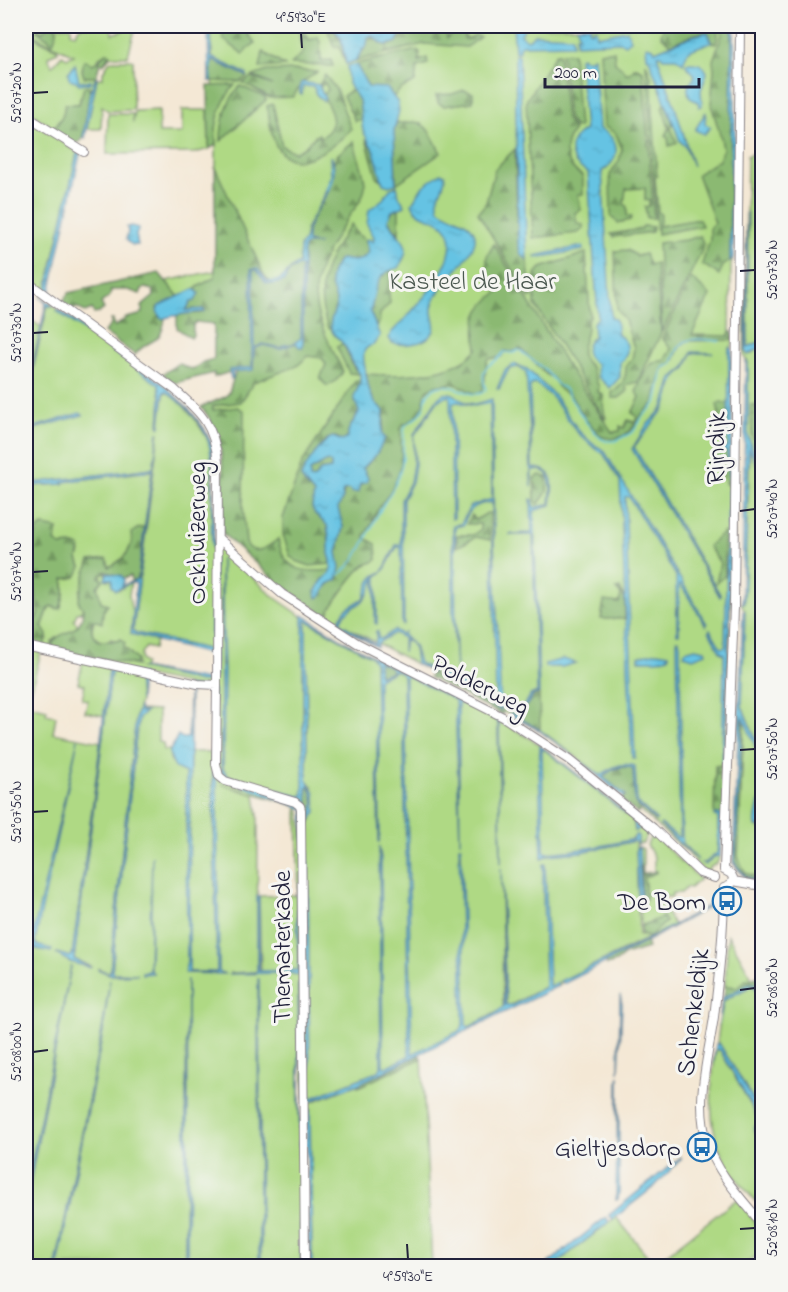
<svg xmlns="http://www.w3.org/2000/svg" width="788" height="1292" font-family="'Indie Flower',sans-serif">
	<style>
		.green { fill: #afd984; stroke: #687e60; stroke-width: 1.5; fill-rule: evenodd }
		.forest { fill: url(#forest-firs); stroke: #566e56; stroke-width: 1.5 }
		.water { fill: url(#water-ripples); stroke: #44728f; stroke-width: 1.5; fill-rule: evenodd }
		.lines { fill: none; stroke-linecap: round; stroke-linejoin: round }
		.stream { stroke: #65c3e3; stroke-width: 1.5 }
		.minor-casing { stroke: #8b8588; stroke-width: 10 }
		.minor { stroke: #fff; stroke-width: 8 }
		.ticks { fill: none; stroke: #22223b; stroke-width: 2 }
		.labels { text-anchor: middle; stroke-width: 6; stroke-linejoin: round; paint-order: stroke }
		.park-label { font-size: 26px; fill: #4c5951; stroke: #f6f6f2 }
		.street-label { font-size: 26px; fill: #22223b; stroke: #f6f6f2 }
		.poi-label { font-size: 26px; fill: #22223b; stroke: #f6f6f2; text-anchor: end }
		.neatline { fill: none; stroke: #22223b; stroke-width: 2 }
		.ticks-label { font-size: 15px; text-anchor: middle; fill: #22223b }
	</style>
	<defs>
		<pattern id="forest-firs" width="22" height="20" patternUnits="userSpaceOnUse" patternTransform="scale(1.5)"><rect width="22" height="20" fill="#8bb972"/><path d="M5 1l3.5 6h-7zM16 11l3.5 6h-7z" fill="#71965f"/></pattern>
		<pattern id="water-ripples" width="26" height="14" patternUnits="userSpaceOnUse" patternTransform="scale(1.5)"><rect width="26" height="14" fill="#65c3e3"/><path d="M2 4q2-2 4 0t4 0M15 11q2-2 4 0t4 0" fill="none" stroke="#57a7c4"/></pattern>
	</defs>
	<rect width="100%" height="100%" fill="#f6f6f2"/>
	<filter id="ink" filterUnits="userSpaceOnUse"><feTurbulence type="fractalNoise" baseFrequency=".0167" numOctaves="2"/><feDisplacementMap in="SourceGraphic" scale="12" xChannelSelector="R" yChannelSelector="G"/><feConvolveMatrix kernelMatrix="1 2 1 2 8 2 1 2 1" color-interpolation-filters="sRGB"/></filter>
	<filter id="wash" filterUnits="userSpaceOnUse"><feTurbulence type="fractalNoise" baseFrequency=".008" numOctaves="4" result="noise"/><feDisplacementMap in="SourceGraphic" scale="24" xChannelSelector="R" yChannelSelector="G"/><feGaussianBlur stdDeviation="1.35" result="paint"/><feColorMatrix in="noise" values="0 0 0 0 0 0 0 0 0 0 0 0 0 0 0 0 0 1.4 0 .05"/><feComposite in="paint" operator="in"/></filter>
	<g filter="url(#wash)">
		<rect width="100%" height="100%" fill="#f4e8d5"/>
		<!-- green -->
		<path class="green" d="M26,26H49L41,34L50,40V44L26,31Z
			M56,26H71V33L75,34L80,26H118L119,27L112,29L113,34L136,26L128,56H111L103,64V55L99,57L98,61L93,64L84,60L82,70L84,77H96L90,92V87L80,98L79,104H65L63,115L54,128L26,110V33L57,49L58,52L48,56L52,66L62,55L67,58L74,55L52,45L57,31Z
			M211,26H731L727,262L733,258L731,265L730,332L726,340H733L732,348H729V404H726V434H729L725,483L730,488L733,538L726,765H719L718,856L720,857L717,863L709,868L708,873L700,868L689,854L636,807V804L655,821L656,820L637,802L540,730V726L510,713L508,714L340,623L336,624L323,618L327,615L279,584L222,533C222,491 231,440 201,407L225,397L229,393L236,370L214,377L215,278L179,297L166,281L215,271L216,149Z
			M114,60H133V110L108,111L102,106L101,129H87L97,78H103V72L109,62Z
			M159,110V133H182V110H208L209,149L195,153L107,154L108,114H133V123L135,111Z
			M26,118L80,154H77L46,293L26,278Z
			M762,150V208L755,193L762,212V341L748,347V212L746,352L748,355L762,347V421L755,405L752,435L762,460V471L748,436V362L744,357L747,156Z
			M49,302L159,385L161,398L159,427L165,391L176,398L192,415L208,439L212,456V534L214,542L274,597L303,617L304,784L302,797L228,776L223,769L221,560V773L298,801L304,843L307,845L308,824L312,820L313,787L308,782L307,777L306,620L376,659L377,678L395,670L480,710L498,721L501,864L499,720L541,745L540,746L542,858L546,855L581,852L636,841L638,900L646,899L644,876L652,874L643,875L640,866V878L639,847L643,849V873L654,872V857L647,845L652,834L700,879L690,888L687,887L681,893H672V897H661V904L674,925L561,981L558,986L557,983L549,987L545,864L543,880L545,987L509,1006L506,1005L501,881L503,1009L469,1027L463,1025L461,1030L415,1054H412L379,1071L312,1098L309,1093L308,850L307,1104L358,1084L359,1086L422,1058L432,1266H312L310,1110H306L298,984L301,1266H261L259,1044V1266H187L188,1124L187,980L185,1266H58L102,1037L110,979L102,1031L56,1266H26V1203L71,967L26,1190V704L47,709L46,714L56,716L53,733L101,742L72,955L71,957L57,953L56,954L92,967L74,959L111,673L114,671L139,677L140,701L136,716L110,971L108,973L98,968L112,975L138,974L113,973L112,971L136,736L139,718L145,712H140L139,710L158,711V742L163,743L164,750H170C167,762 177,768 186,773L187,960L186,973H224L219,972L214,690L112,668L109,670L105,716L85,712L88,700L82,699L85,685L78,683L83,661L41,652L32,687L26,702V678L30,661L26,659V644L33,645L48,639L42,627L49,608L51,606L56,609L61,607L64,595V579L76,577L81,567L78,559L80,552L75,545L60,546L55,541L58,529C42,534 33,533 30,552L38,614L29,627L26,623V486L62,484V482L152,471L145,527L137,529L132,536L133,539C129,553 122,561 109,567L107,559L90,561L84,583L80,591L83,615L82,611L77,613L74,620L78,625L71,632L52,641V648L50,647L137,666V660L124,647L121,639L118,641L111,639L102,642L93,635C89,619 101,616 108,604L100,602L96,590L103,580L99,575L105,571L107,580L112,579L119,590L131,582L129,595L131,608L134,609L131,634L156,640L154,649L146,647L141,653V660L145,663L144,667L141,668L211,682L214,638L213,553L211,650L136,633L133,630L159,432L154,465L152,468L26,484V405L29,385L26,399V317L41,327L29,378H31L48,305H52ZM222,784L287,803L297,807L300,972L297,975L290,973H229L256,972L257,970L258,815L255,795ZM638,904H640L641,926L663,918L649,937L639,935Z
			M750,448L762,475V755L742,706L745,611L741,603H744Z
			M744,719C750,732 760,749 762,763C766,786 758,806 759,828H762V880L757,882L758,877L745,873L738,857Z
			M541,749H545L633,820L635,831L639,826L648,832L649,830L643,843L638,844V835C624,847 565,852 546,853L544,851Z
			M190,752H212L217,972H189Z
			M297,895L298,970L261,972L259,896Z
			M728,935L752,978L744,981L737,987L725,986Z
			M751,985L756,986L762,996V1114L725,1053L717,1044L722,1002Z
			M716,1049L720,1050L760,1122L755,1131L762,1142V1195L755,1201C746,1190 736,1179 729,1168C706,1132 710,1088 716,1049Z
			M737,1199L762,1231V1252L742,1266H553L616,1217L654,1264Z"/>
		<!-- forest -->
		<path class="forest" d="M49,26H56L57,31L52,45L50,44V40L37,31L38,29L42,32Z
			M223,26H242L255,43L243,54L223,39Z
			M398,26L430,28L441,26L446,31L447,38L459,26L466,29L464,38H470L475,35L480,37L467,47L424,44L355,61L367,45L366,40L370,36L387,46L397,42L400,34Z
			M664,26H717L718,35L716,44L711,42L707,32L696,34L670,44L661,35Z
			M721,26H732L730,261L723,266L719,275L702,264L710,240V228L715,223L697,174L719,160L723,149L721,138L711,104L714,70L713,60L722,35Z
			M327,28C343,31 344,50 346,64L339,46L334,47Z
			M303,32L310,40L318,37L320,41L321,61L331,60L333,66L291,64L303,53L300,33Z
			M417,50L420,52L419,61L427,58L428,64L417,67L415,82L401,89L393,97L390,92L368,87L356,64Z
			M604,51H614L615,62L621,67L626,73H630L635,67L643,71L654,218H647L645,207L649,206V200H645V188L626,189L624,203L627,207V216H632L630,220L618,223L611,217L610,175L619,161L622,149L616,134L604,126L600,52Z
			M108,52L110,54L103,64L100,63L96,77H84L82,70L84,60L93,64L98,61L99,62L101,57Z
			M263,52L285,66L260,68Z
			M556,53H559L566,119L574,130C561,146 564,166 583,176V194L578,195L581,210L575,213L577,223L583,225V229L578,233L533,238L526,101Z
			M562,53H573L579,127L575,128L568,118Z
			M211,60L247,76L246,78L240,82L211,81Z
			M646,63L651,77L657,176L655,178L658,212L661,215L659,226L699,219L702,226L657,234Z
			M297,70L317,72L302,83L293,97L270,98L243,83L251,77L272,85L253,76L267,71Z
			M325,75L336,89L351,129C336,145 295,178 277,147C270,136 270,119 267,106L273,104L282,146L294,152C306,150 309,139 319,134L320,138C342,124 330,112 323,95L328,90L325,83L321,86L319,85Z
			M235,85C221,101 214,123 216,145L209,149L208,86Z
			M88,86L90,92L83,137L81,141L74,144L53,131L63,115L65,104H79L84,87Z
			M240,86L265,97L266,100L221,141C221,120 226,102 240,86Z
			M351,90L360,100L361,119L355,121L343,96Z
			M464,90L473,93V102L444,106L438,103L436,95L452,94Z
			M665,103L673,123L671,128L677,143L669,146L668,138L665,135L669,128L662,107Z
			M397,122C403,125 409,121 416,122C429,124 435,143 441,153L396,184L394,130Z
			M366,139L374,151L382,181L377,177Z
			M354,141C356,155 365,171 365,186C364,200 352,211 345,222C302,288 309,304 343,371C341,377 333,384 327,386L320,379L326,364L322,358L308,356L297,366L254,382L241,402L213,406V410L238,407L244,411L243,506L246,543C254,558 268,547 278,539C284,571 302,573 331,570L329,575L323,579L315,592L323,593L326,587L339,575L337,552L343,527L337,508L343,498L344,490L360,485L368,478L363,469C367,463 373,460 376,454C380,448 386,418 384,412C382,406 382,409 377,406C369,398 367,385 366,374C399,376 455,377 477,349C473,320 475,309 499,291L487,276V256L494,244L567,365L612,432L620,431V426L624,428L628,420L635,422L637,416L632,413L640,397L636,392C642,379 646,359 664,361L671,349L662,338L691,278L710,295L692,335L729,336L730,332H733V340L687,341L680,347L673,362L663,369L653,404L642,414L633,429L623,436L612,439L602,437L585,419L571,396L560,390L553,378C542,374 540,367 532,360C528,356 525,355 521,349L512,352L505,351L501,357L488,359C483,370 488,383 481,393C471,395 465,387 455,384C451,383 446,384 441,385C416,387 430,405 418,415C413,420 407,422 402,426C399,439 403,451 401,464C397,486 389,492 378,510C373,518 371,527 365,535V538L376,544L377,560C373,563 368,563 364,566C356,571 330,607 327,616L279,584L222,533C222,491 231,440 201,407L225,397L229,393L236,370L214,377V373L175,383L163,374L179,363L187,368L194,369L203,362L214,359V324L196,322L193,325V335L191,338L177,328V314L200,313L194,309L186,310L197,290L194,289L215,277V167L264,275L271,283H276L300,262L307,227L324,199L331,181L332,162H334L338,154Z
			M515,149L518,243L521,254L527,259L532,297H529L478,213L486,203L495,169Z
			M395,209L399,210V234L388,220V217Z
			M351,224L357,234L366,240L369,252L359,260L350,262L347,260L337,261C336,266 333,270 331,275C328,285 337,294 336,304C335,313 330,318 331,328H328C312,287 326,258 351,224Z
			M643,226L653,227L652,232L614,237L611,234L641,229Z
			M700,236L704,245L702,250L662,332L658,243L686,240Z
			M627,250L637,256L645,254L649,265L656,263L661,333L638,382L626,385L627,392L619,398H612V392C622,388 627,376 626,365L632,359L634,348L625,320L617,309L615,251Z
			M586,253L590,316C585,323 588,327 586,334C583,344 578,353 586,362C589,366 590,364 592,369C594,376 596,380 599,387L598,392L603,395C603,401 603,412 606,418H604L564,351L535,305V275L541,268Z
			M391,268V279L388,287L390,303L380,314L379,323L376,326L370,312C373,305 372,301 373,293C374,282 384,275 391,268Z
			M159,273L179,297L159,306L157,308L160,315L158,317L165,318C161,348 149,336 135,355L104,332L111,325V320H113L114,326H116L126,318L139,315L143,312L141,307L154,296L153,290L146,288L142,289L140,294L128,290H111L110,296L101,303L104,309L99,313L94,314L92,309L85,312L76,307L74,310L63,302L68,293Z
			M343,343L354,368L360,374L349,373L337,347Z
			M356,380H360L355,401L359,412L351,425L348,437L343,441L336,437L327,439L302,472L301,478L314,494L312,507L327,525L331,564L310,566L296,561L290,556L283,535V518L302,463Z
			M721,402L729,404V434H726L722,430L717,404Z
			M751,405H755L762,421V460L752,435Z
			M714,450L727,451L730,488C718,475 723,462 714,450Z
			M327,461L331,462V469L320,472L315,478L310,479V471Z
			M540,475L547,478V492L538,505L535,500L534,478Z
			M487,513H490V540L476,537L457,547V535H473L481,529L480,524H467L472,515L476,520Z
			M43,526L58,529L55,541L60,546L75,545L80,547L78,559L81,567L76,577L64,579V595L60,609L51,606L49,608L42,627L47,635L44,648L26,642V623L30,626L38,614L30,547L38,529Z
			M145,527L138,579L132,581L130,576L124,578L105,571L99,577L103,580L97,587L101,602L108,604L103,612L102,623L93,620C90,628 92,636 98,641H118L121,639L125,643L124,647L137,660L135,665L52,648C53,627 83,640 83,608L79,603C78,597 87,568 90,561L107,559L109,567C124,560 134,549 131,533L137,529Z
			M724,532L725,576L716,583L720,563L708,546Z
			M620,588L625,600V619H601L604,601L619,603L621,595L616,589Z
			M378,661L392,668L393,671L379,676Z
			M431,673L503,712L502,715L429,677Z
			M539,693L540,730L517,717C521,709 530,704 532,696Z
			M742,714L744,719L738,857L745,873L758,877L757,882L746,877L735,863Z
			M726,765L724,815L714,814L715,766Z
			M629,766L633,768L635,803L640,810L637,813L621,800L625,796L603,778L610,770Z
			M309,786C315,796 315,805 311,817L308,819L307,787Z
			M641,865L643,875L656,871V873L644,877L646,899L641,900Z
			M663,917L666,922L649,937L641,934V926Z
			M646,942L648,948L625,955L616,962L607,965L606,962Z
			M757,976L758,980L762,983V992L755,983L724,998L725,986L737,987L744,981Z
			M420,1055L422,1058L358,1087V1084Z"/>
		<!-- water -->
		<path class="water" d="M208,26H211V57L247,74V76L212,60L211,81H209Z
			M332,26H398L400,34L397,42C382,47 385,45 373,36L368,37L367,44L355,61L346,64L341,38Z
			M513,26H525L521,35L526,40L530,39L534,34L572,36L573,44L522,45L519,47V52H515Z
			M577,26H590L589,31L592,32V30L596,29L597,36L627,30L631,40L625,44L620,42L576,44V36H579Z
			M732,26H734C736,103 735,180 733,258L730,261Z
			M708,32L711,42L688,51L683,63L676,58H663L661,55H658V58L677,113L693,166L685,146L680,141L649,59L647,57L646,46L653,48L655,51L692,36Z
			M515,55H519L527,259L521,255L518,243Z
			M583,57V59H591L592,57H594L599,129C620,137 622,160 602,171L611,317L616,320L618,335C630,342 630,354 620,362V377L610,388L598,377L596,364C584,357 583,344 594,337L593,323L598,318L588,172C568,164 564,141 585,130L579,58Z
			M687,63C696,63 704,63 707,73L701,90L702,106L699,107L698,102L690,98C684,82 692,86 695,75L685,64Z
			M75,64L79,81H91L90,83L79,84L76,81L69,79L68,73Z
			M356,64L368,87L387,88L398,103L399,111L394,130L396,184L389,186L383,184L374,151L363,131L359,100L348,84L347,66Z
			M96,77L97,78L85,138L83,137L90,92Z
			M302,82L319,85L325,99L323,101L316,94L314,87L303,86L302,95L300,94V85Z
			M706,112L705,124L711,127L704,134L695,130Z
			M77,153L80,154L50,293L47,291Z
			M330,157H332C333,161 334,166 334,171C334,198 304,215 307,242L319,244H308L304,247L303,252V347H299L296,343L279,349L263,345L254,349L253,370L232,372L233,378L231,379L229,370L252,367L251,269L257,268L267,281C286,284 284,270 299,263L300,246L304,241L307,227L323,198L331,176ZM299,266L301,267V338L292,344L284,345L281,348L263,344L254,348L253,270H256L266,283L274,284L284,281L290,270Z
			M441,173L445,175C446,187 434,197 439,209C449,218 471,219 475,235C478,251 450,275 441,288C438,294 432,301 432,309C431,319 439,327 431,335C422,345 404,346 392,343L389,338L391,333C410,314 474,251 442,224C432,216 416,218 412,203L423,186Z
			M397,186L399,196L405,206L392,211L388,220C397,240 417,241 398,268C372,273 377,293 370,312L380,336L373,345C358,348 365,363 366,374C368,382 368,389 372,397C375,404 380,406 384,411L382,434L385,438L376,455L363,468L368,478L367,482L360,484L358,492L353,493L349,489L344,490L342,493L343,498L338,508L343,527L337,552L340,568L337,580L328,584L321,596L317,598L315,592L322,581L331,572V560L329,554V538L327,525L315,514L312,507L314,494L301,478C303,469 323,439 333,437L343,441L348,437V431L359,412L354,397L360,383V374C351,364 351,354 344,345C341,339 334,337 332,331C327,320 336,313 336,303C336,294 328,285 331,275C332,270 337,263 340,259C353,260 358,265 369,252L366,240L369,239L373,242L374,237L367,224L369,210L383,199L390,189ZM327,461L331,463V469L320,471L315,478L310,479V471Z
			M747,212L748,347L762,341V347L748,355L746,352Z
			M132,226L139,228L136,235L138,245C132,246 129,244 126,239L128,232L127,227Z
			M583,246V250L536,258L535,256Z
			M194,289L199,293L195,301L191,302L186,310L203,309L205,311L203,312C187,313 175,315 161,319L157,311L159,306Z
			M40,297L53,306H47L30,380L46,303Z
			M58,309L162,383L190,410L204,428L213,447L214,548H212C211,523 212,498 212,473C211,462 212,451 208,441C201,420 183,404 166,391L164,392L160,427H159L161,397L159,385L57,311Z
			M729,348H732C733,487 730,625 724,763H722L724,654L720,652L709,631L710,629L721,648L725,647L728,491L730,486L727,451L714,450L728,447Z
			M692,352L713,353H692L686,368L675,378L665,408L634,447L721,596L720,597L632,449L647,425L663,408L672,378L685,367Z
			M746,361L748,362V436L762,475L749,448L744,603H742Z
			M514,364L527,369L554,395L579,431L593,444L604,450L707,624L706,626L681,585H679V634H677L676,576L629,497H625L635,758H632L620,481L603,453L595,449L577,432L552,397L535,383L530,386L532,466L533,468C557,469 553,486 551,505L534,511L539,693L532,696C530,704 521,709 518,717L540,730L574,756L538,730L510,715V713L516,715C520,708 528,703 530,695L537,692L533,535H510V534L532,533L531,499L533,500L534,508L550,504C551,493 552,483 547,473L540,470H532L531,487L530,432L526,372L518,367L509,369L499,389H497L505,370Z
			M451,393C457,395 458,398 463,401C474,407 482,402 492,399L494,540L501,710L438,676L439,673L496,701L492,502C476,504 467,509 464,525L455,527L456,675L453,610V525L461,524L470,506L492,499L490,403L474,406L458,402L453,403L454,518L452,519L450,396L442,398L438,401L416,433L414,437L415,464L412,482L403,500L404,624L402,625L401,547H397L384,571L377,576V624L375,623V578C371,584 371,591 367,596C359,609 348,604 340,623L374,644L376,642V631H378V638L381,639L394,630L401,634L404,632L403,634L414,646L419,663L433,670L432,672L416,664C415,654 415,644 405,639L403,653V638L394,633L378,643L377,647L336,624L346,609L364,598L370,581L374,576L383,571L396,545H401V500L410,482L413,464L414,434L437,399L443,394Z
			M80,413L83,415L27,431L28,429Z
			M158,432L133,630L136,633L211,650L212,554H214L215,677L211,682H200L141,668L207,680L211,678L212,655L131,634L136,583H131L116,590L112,586V579H105L107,573L122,576L124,580L122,586L138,579L152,470L63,482V484L26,486V484L152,468L154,465Z
			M221,558L224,672L223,769L228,776L299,796H303V615L349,644L487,714L461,703H458L460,842L455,700L408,676L405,677L412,1054L461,1030L463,1025L459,846H461L466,1025L469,1027L495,1014L504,1006L501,868L506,1005H513L545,987L543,880V864H545L549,986L557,983L558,986L358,1084L311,1101L307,1104L304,849L308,850L310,1097L312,1098L379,1071L381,1067L379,847L381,858L383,1066L386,1067L409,1056L403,676L401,673L395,670C391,676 382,675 378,680L380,837L379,843L375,662L372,657L306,620L307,777L308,782L315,793L316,812L308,824L307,845L304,844V809L230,781L221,773ZM378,661L391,667L393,671L379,676ZM309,786C315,796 316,809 308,819L307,787Z
			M743,611H745L742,706L762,755V762L742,715L735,863L746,877L756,880V882L746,879L733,863Z
			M677,640H679L680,645L682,843L698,860L660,825L661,824L677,837H680Z
			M695,648L705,650L706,653L693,658L684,655L685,651Z
			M657,652L669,654V657L657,660H639V656Z
			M563,659L576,663L562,667H545V664Z
			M112,668L142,674L140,701L138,677L114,671L111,673L74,959L91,968L70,962L56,954L57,953L70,957L72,955L94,796L109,670Z
			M186,686L211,688L214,690L212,710L211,690L190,689L189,972H217L213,768L215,769L217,785L219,971L224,974L185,973L187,960L186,776V773L175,768L169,753L178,735L182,738H187L188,736L189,689Z
			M139,706L140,712H146L139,718L136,736L112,971L113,973L138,974L112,975L97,969L109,973L110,971L136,716Z
			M494,716L499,720L501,864L498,724Z
			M78,739L35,942L37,945L52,950L51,952L32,948L31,943Z
			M540,745L649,830L648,832L640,826L637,831H635L634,820L545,750L542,749L544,850L546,853C576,851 604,846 634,839L635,835H638V844L635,841L581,852L547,855L542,859L539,768Z
			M580,761L601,775C612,767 621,762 635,766L637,802L657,820L656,821L635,803L633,768C622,764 611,769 603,777L625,795L623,797Z
			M762,801V828L756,826C754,819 758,810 759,802Z
			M714,814L724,815V818L722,819L720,857L716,856L705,865L702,863H705L718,852V817L714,816Z
			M639,847L641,900H638L636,848Z
			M152,856L150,969L151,972L154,973L142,974V972L149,971Z
			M297,895H300L299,975L290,973L229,974L256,972L257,970V896H259V971L298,970Z
			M713,903L714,904L646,942L565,983H562L560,981L643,942Z
			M71,966L26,1203V1190Z
			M110,979L102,1037L58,1266H56L102,1031Z
			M187,979L188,1124L187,1266H185Z
			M258,979H259L261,1266H259Z
			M755,983L762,992V996L753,985L724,1000L719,1025L722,998L749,984Z
			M298,984H299L302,1266H301Z
			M620,995L622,1004L619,1072Z
			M719,1043L762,1114V1142L754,1128L760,1121L720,1050L716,1049L713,1064L716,1044Z
			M619,1076V1193L618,1199L616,1200L618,1081Z
			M310,1109L312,1266H309L306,1110Z
			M681,1157V1159L655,1186L613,1219L609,1215Z
			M606,1217L609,1222L553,1266H545Z"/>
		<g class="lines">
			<!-- stream -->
			<path class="stream" d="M339,575C361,559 368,531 381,509C390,492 396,487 401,468C405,454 402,440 405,426C409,422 416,419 420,414C429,404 421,394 437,387C454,380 472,403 486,390C477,361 493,369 504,352L513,353L519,350L544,369L559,386L564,388L586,422L600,438L606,441H615L633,432L643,416L656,403L663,368L672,364C680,333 694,339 720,341"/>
		</g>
	</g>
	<g filter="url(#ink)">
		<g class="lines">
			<!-- minor casing -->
			<g class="minor-casing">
				<path id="minor" d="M26,116L84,152
					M26,281L174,389C201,413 214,424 218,462L217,685L198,684L30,647
					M218,538L282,594L357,643L503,717L569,760L653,828L700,873L715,878
					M217,685L216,764L219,776L225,781L295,802L300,806L301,810L305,1266
					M724,870L734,607L740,26
					M733,881L762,886
					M724,888C724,931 719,974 714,1017C708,1059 694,1103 708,1144C718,1175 743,1200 762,1224
					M724,888L731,885L733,878L731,874L724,870"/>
			</g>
			<!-- minor -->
			<use href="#minor" class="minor"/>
		</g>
	</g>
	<!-- ticks -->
	<path class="ticks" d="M301,33L302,48M33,93L48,92M740,271L755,270M33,333L48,332M740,511L755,509M33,572L48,571M740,750L755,749M33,812L48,811M740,990L755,988M33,1052L48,1050M740,1229L755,1228M407,1244L408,1259"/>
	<!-- icons -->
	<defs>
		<g id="bus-ring" transform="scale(1.5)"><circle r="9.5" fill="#f6f6f2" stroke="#1f6fb2" stroke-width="1.5"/><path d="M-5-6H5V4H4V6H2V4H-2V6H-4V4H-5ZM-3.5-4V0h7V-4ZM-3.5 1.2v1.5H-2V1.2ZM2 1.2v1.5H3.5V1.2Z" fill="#1f6fb2"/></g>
	</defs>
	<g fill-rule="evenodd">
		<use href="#bus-ring" x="727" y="901"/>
		<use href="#bus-ring" x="702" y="1147"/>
	</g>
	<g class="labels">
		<!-- park labels -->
		<g class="park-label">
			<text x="473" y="289">Kasteel de Haar</text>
		</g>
		<!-- street labels -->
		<g class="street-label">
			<text transform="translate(715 448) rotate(-89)" y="9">Rijndijk</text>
			<text transform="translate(196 533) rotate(-90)" y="9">Ockhuizerweg</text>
			<text transform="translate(481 684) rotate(27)" y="9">Polderweg</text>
			<text transform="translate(281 947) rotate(-90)" y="9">Thematerkade</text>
			<text transform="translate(692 1012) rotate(-83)" y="9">Schenkeldijk</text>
		</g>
		<!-- poi labels -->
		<g class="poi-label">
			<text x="706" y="910">De Bom</text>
			<text x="681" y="1156">Gieltjesdorp</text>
		</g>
	</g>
	<!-- margin -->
	<rect width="788" height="1292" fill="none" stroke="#f6f6f2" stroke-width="66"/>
	<!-- scale -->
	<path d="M545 78v9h154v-9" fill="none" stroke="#22223b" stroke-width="3"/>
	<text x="554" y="78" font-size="18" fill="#22223b" stroke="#f6f6f2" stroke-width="4.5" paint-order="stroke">200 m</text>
	<rect x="33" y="33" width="722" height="1226" class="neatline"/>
	<g class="ticks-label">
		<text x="301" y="22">4°59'30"E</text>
		<text transform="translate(16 93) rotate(-90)" y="5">52°07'20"N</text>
		<text transform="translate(772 270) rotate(-90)" y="5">52°07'30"N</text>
		<text transform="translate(16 333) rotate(-90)" y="5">52°07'30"N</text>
		<text transform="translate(772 509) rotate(-90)" y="5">52°07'40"N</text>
		<text transform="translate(16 572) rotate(-90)" y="5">52°07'40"N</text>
		<text transform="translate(772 749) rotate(-90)" y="5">52°07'50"N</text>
		<text transform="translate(16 812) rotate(-90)" y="5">52°07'50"N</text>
		<text transform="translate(772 988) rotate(-90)" y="5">52°08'00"N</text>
		<text transform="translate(16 1052) rotate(-90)" y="5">52°08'00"N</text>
		<text transform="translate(772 1228) rotate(-90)" y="5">52°08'10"N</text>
		<text x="408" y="1281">4°59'30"E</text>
	</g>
</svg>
